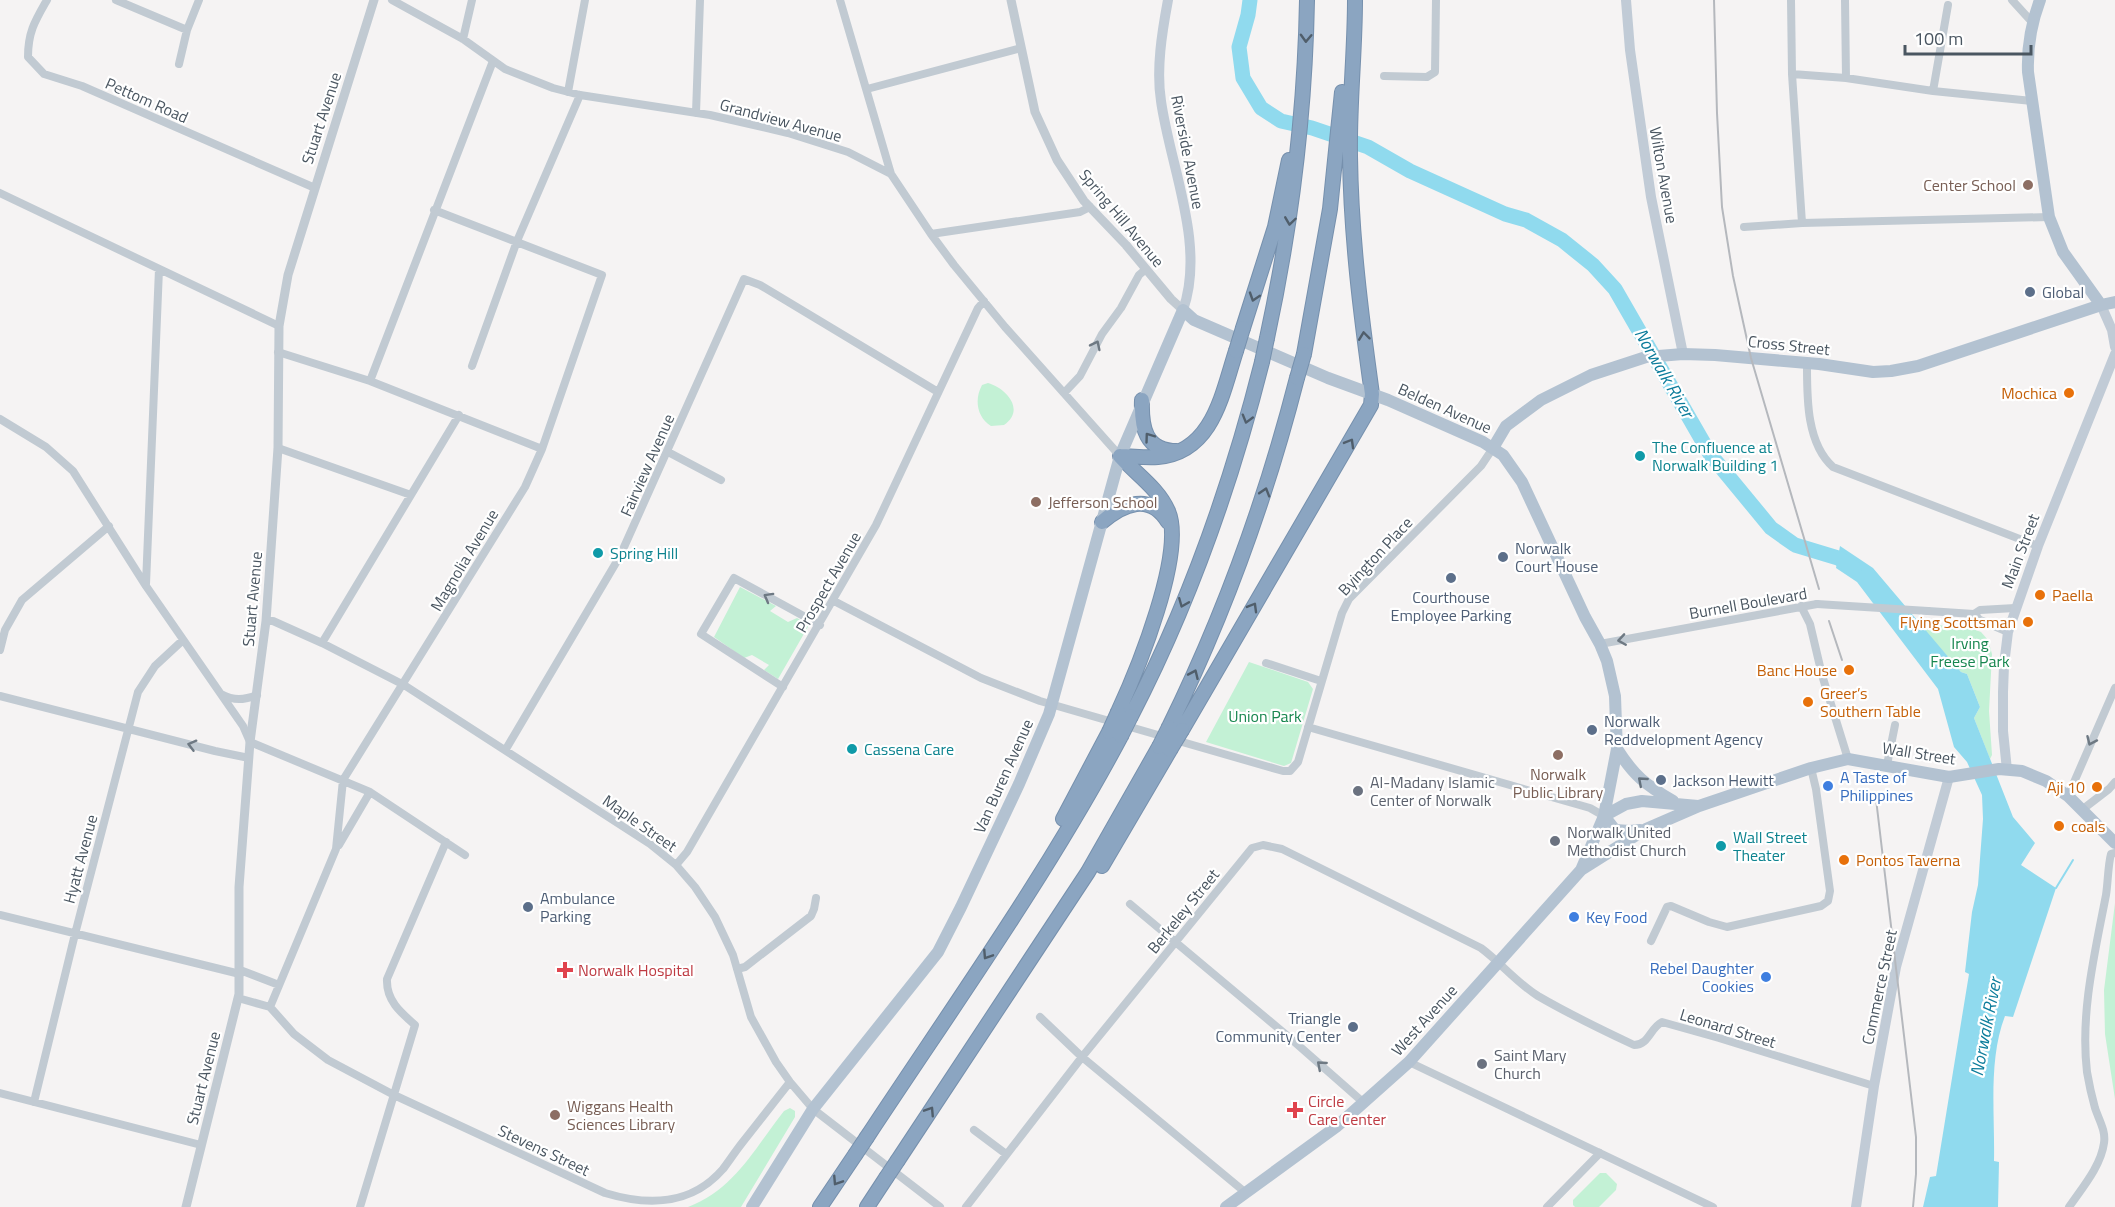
<svg xmlns="http://www.w3.org/2000/svg" width="2115" height="1207" font-family="'Titillium Web',sans-serif">
	<style>
		.green { fill: #c3f1d5 }
		.water { fill: #90daee }
		.lines { fill: none; stroke-linecap: round; stroke-linejoin: round }
		.stream { stroke: #90daee; stroke-width: 2 }
		.river { stroke: #90daee; stroke-width: 15 }
		.motorway-casing { stroke: #7690ad; stroke-width: 16 }
		.minor { stroke: #c1cad2; stroke-width: 8 }
		.tertiary { stroke: #c1cad2; stroke-width: 9 }
		.secondary { stroke: #c1cbd6; stroke-width: 10 }
		.primary { stroke: #b3c2d1; stroke-width: 12 }
		.motorway { stroke: #8ba5c1; stroke-width: 14 }
		.rail { stroke: #b5b8bd; stroke-width: 2 }
		.motorway-bridge-casing { stroke: #7690ad; stroke-width: 16; stroke-linecap: butt }
		.minor-bridge { stroke: #c1cad2; stroke-width: 8 }
		.motorway-bridge { stroke: #8ba5c1; stroke-width: 14 }
		.oneway { stroke: #505e6b }
		.oneway2 { stroke: #6e7983 }
		.oneway3 { stroke: #64717d }
		.education-dot { fill: #8d6e63; stroke: #fff; stroke-width: 2 }
		.service-dot { fill: #5c6f8a; stroke: #fff; stroke-width: 2 }
		.food-dot { fill: #e8710a; stroke: #fff; stroke-width: 2 }
		.culture-dot { fill: #0f9aa8; stroke: #fff; stroke-width: 2 }
		.shop-dot { fill: #3f7fe0; stroke: #fff; stroke-width: 2 }
		.worship-dot { fill: #6b7280; stroke: #fff; stroke-width: 2 }
		.health-dot { fill: #e0444e; stroke: #fff; stroke-width: 2 }
		.labels { text-anchor: middle; stroke-width: 4.5; stroke-linejoin: round; paint-order: stroke }
		.street-label { font-size: 16px; fill: #4a5661; stroke: #fff }
		.education-label { font-size: 16px; fill: #785e54; stroke: #fff; text-anchor: start }
		.service-label { font-size: 16px; fill: #4e5e75; stroke: #fff; text-anchor: start }
		.food-label { font-size: 16px; fill: #c56008; stroke: #fff; text-anchor: end }
		.culture-label { font-size: 16px; fill: #0d838f; stroke: #fff; text-anchor: start }
		.park-label { font-size: 16px; fill: #17864f; stroke: #fff }
		.shop-label { font-size: 16px; fill: #366cbe; stroke: #fff; text-anchor: start }
		.worship-label { font-size: 16px; fill: #5b616d; stroke: #fff; text-anchor: start }
		.health-label { font-size: 16px; fill: #be3a42; stroke: #fff; text-anchor: start }
		.water-label { font-size: 18px; font-style: italic; fill: #0c7c9b; stroke: #fff }
	</style>
	<rect width="100%" height="100%" fill="#f5f3f3"/>
	<!-- green -->
	<path class="green" d="M988,383C1006,388 1026,410 1004,425L991,426C977,417 974,400 982,385Z
		M740,587L776,606L770,611L788,622L797,618L809,625L778,679L764,670L769,665L752,655L744,658L714,637Z
		M1919,624L1968,627L1981,632L1988,640L1992,654L1989,711L1992,755L1990,759L1974,718L1980,707L1967,674L1961,672Z
		M1249,662L1308,682L1313,689L1291,763L1284,766L1206,742Z
		M2115,903V1099L2105,1034L2104,990Z
		M790,1108L795,1111V1117L741,1207H688C735,1189 754,1149 784,1111Z
		M1600,1173H1606L1617,1184L1616,1190L1599,1207H1575L1573,1205V1200Z"/>
	<!-- water -->
	<path class="water" d="M1840,546L1873,568L1961,672L1967,674L1980,707L1974,718L2013,817L2035,843L2021,865L2056,888L2013,1017L2005,1016C1988,1060 1995,1114 1994,1161L1999,1162L1998,1207H1923L1930,1177L1936,1176L1969,974L1965,972L1972,912L1978,885L1983,819L1982,795L1967,762L1954,747L1938,689L1857,582L1836,568Z"/>
	<g class="lines">
		<!-- stream -->
		<path class="stream" d="M2056,888L2073,860"/>
		<!-- river -->
		<path class="river" d="M1250,0L1248,15L1239,47L1243,78L1261,108L1281,121L1312,128L1368,147L1410,171L1505,214L1526,220L1562,240L1593,265L1615,289L1710,454L1771,528L1795,545L1838,558L1854,568"/>
		<!-- motorway casing -->
		<g class="motorway-casing">
			<path id="motorway" d="M1243,328L1275,227L1289,160
				M1267,338C1291,227 1305,114 1307,0
				M1304,354L1330,209L1342,92
				M1142,400C1141,427 1145,451 1177,451
				M1120,456C1132,456 1145,458 1158,457C1213,452 1222,394 1236,351
				M1102,522C1123,504 1150,492 1168,522
				M1118,712C1137,671 1186,552 1168,511C1158,488 1136,474 1120,456
				M1131,716C1189,604 1231,485 1262,362
				M1169,727C1224,615 1266,499 1297,378
				M1182,730L1371,405L1372,394C1361,315 1351,236 1350,156C1349,104 1355,52 1355,0
				M1063,819L1109,732
				M1102,866L1170,750
				M867,1137C954,1005 1047,875 1121,736
				M898,1160L1088,872L1159,747
				M820,1207L855,1155
				M867,1207L886,1178"/>
		</g>
		<!-- minor -->
		<path class="minor" d="M47,0C35,21 28,32 28,57L44,74L82,86L315,188
			M116,0L187,30
			M392,0L463,39L505,69L553,88L580,95L710,115L788,133L848,152L891,174L931,234L954,265L1005,327L1120,456
			M840,0L891,174
			M1791,0L1792,74L1802,223
			M1845,0L1846,78
			M2012,0L2032,22
			M463,39L472,0
			M179,64L187,30L199,0
			M1792,74L1846,78L1933,91L2032,101
			M1384,76L1427,77L1435,72L1436,0
			M867,89L1021,48
			M1933,91L1948,5
			M568,92L585,0
			M696,113L700,0
			M0,193L279,326
			M1744,227L1802,223L2049,217
			M931,234L1080,212L1090,207
			M278,352L370,381L542,449
			M1807,363C1807,396 1806,443 1833,467L2038,546
			M472,366L517,241L580,95
			M370,381L493,61
			M1064,393L1080,376L1102,334L1121,308L1139,275L1146,269
			M0,419L46,447L73,471L146,586L243,726L250,742L370,792L465,855
			M278,448L411,495
			M668,452L721,480
			M146,584L159,269
			M834,601L981,678L1040,701L1283,771H1290L1298,762L1342,613L1349,599L1481,466L1493,448
			M1801,606L1810,624L1822,675L1848,759
			M1928,611L1974,614L1980,610L2015,608
			M1974,614L1980,620L2008,632
			M266,621H273L322,643L404,685L650,844L676,865L695,887L715,917L733,955L751,1017L776,1062L790,1082L813,1109L940,1207
			M322,643L459,415
			M1600,644L1817,604
			M0,650L5,630L22,600L109,526
			M1266,663L1321,681
			M783,687L701,634L734,578L820,625
			M221,694C234,701 244,700 257,695
			M0,696L215,751L249,758
			M1308,727L1590,808L1604,816
			M506,749L620,556L744,279L760,285L938,392
			M1887,765L1895,725
			M2068,796L2115,688
			M2083,809L2109,789L2115,782
			M339,845L370,792
			M676,865L687,852L876,525L978,308L984,301
			M1130,904L1290,1038L1364,1103
			M0,915L240,974
			M1651,941L1667,907L1671,906L1709,922L1727,927L1821,906L1828,901L1830,891L1816,789L1811,768
			M737,969L745,967L811,916L814,909L816,898
			M240,970L279,985
			M238,998L270,1007L294,1034L328,1060L394,1095L605,1193C648,1206 691,1206 723,1169C729,1161 735,1152 742,1143C758,1123 774,1102 790,1082
			M270,1007L336,849L343,780L525,487L542,449L602,275L434,210
			M1040,1017L1082,1057L1246,1193
			M1409,1062L1713,1207
			M0,1093L201,1145
			M34,1102L75,934L138,692L155,666L183,640
			M974,1130L1006,1154
			M360,1207L415,1025C400,1012 386,1000 387,979L446,842
			M966,1207L1082,1057L1252,848L1263,845L1282,849L1481,948C1501,963 1517,983 1538,996C1569,1014 1602,1030 1634,1045C1649,1045 1650,1028 1662,1022L1719,1038L1874,1086
			M1547,1207L1600,1153
			M2069,1207C2082,1188 2101,1166 2104,1143C2106,1131 2099,1120 2095,1108C2092,1097 2089,1084 2087,1072C2080,1013 2095,952 2106,895C2108,882 2108,865 2111,854L2115,853"/>
		<!-- tertiary -->
		<path class="tertiary" d="M1011,0L1035,112L1057,160L1084,201L1126,245L1171,299L1183,310
			M186,1207L239,994V887L250,742L266,621L278,448L279,326L288,275L374,0"/>
		<!-- secondary -->
		<path class="secondary" d="M1168,0C1162,32 1156,69 1161,101C1170,166 1206,245 1183,310
			M1626,0L1630,50L1651,197L1683,354
			M2101,305L2112,330L2115,347
			M2007,770L2003,731V692L2004,665L2008,632L2038,546L2115,354
			M1856,1207L1874,1086L1896,967L1949,777"/>
		<!-- primary -->
		<path class="primary" d="M2040,0C2031,24 2027,46 2028,72L2049,217L2063,252L2101,305
			M1493,448L1506,426L1541,400L1591,375L1646,357L1683,354L1715,355L1819,364L1873,372L1891,371L1918,366L2101,305L2115,302
			M1617,749C1634,776 1646,785 1673,801
			M1604,816L1626,804L1642,801L1698,806
			M1604,816L1615,830L1630,831L1640,830
			M1581,870L1646,829L1699,806L1811,768L1848,759L1949,777L1999,769L2022,771L2046,781L2068,796L2115,843
			M752,1207L813,1109L938,952L961,907L1019,784L1049,714L1120,456L1183,310L1194,320L1328,378L1388,400L1483,442L1503,455L1522,482L1585,617L1600,644L1607,661L1615,696L1616,725L1617,749L1604,816L1581,870L1409,1062L1336,1127L1226,1207"/>
		<!-- motorway -->
		<use href="#motorway" class="motorway"/>
		<!-- rail -->
		<path class="rail" d="M1714,0L1717,113L1722,207L1733,276L1751,358L1819,589
			M1829,621L1842,660
			M1876,799L1916,1137V1174L1913,1207"/>
		<!-- motorway-bridge casing -->
		<g class="motorway-bridge-casing">
			<path id="motorway-bridge" d="M1236,351L1243,328
				M1262,362L1267,338
				M1297,378L1304,354
				M1109,732L1118,712
				M1121,736L1131,716
				M1159,747L1169,727
				M1170,750L1182,730
				M855,1155L867,1137
				M886,1178L898,1160"/>
		</g>
		<!-- minor-bridge -->
		<path class="minor-bridge" d="M1817,604L1928,611"/>
		<!-- motorway-bridge -->
		<use href="#motorway-bridge" class="motorway-bridge"/>
	</g>
	<!-- one-way arrows -->
	<defs><path id="oneway-chevron" d="M-2-3.5L2.5 0L-2 3.5" fill="none" stroke-width="1.6" stroke-linecap="round" stroke-linejoin="round" transform="scale(1.5)"/></defs>
	<g class="oneway">
		<use href="#oneway-chevron" transform="translate(1306 38) rotate(92)"/>
		<use href="#oneway-chevron" transform="translate(1290 221) rotate(98)"/>
		<use href="#oneway-chevron" transform="translate(1254 297) rotate(108)"/>
		<use href="#oneway-chevron" transform="translate(1364 336) rotate(-97)"/>
		<use href="#oneway-chevron" transform="translate(1247 419) rotate(106)"/>
		<use href="#oneway-chevron" transform="translate(1149 437) rotate(-126)"/>
		<use href="#oneway-chevron" transform="translate(1350 443) rotate(-60)"/>
		<use href="#oneway-chevron" transform="translate(1265 492) rotate(-73)"/>
		<use href="#oneway-chevron" transform="translate(1183 603) rotate(112)"/>
		<use href="#oneway-chevron" transform="translate(1253 607) rotate(-60)"/>
		<use href="#oneway-chevron" transform="translate(1194 674) rotate(-66)"/>
		<use href="#oneway-chevron" transform="translate(987 955) rotate(123)"/>
		<use href="#oneway-chevron" transform="translate(930 1111) rotate(-57)"/>
		<use href="#oneway-chevron" transform="translate(837 1181) rotate(123)"/>
	</g>
	<g class="oneway2">
		<use href="#oneway-chevron" transform="translate(1096 345) rotate(-64)"/>
		<use href="#oneway-chevron" transform="translate(768 597) rotate(-151)"/>
		<use href="#oneway-chevron" transform="translate(1622 640) rotate(171)"/>
		<use href="#oneway-chevron" transform="translate(2091 741) rotate(114)"/>
		<use href="#oneway-chevron" transform="translate(192 745) rotate(-165)"/>
		<use href="#oneway-chevron" transform="translate(1321 1065) rotate(-139)"/>
	</g>
	<use class="oneway3" href="#oneway-chevron" transform="translate(1642 781) rotate(-139)"/>
	<!-- markers -->
	<g class="education-dot">
		<circle cx="2028" cy="185" r="6"/>
		<circle cx="1036" cy="502" r="6"/>
		<circle cx="1558" cy="755" r="6"/>
		<circle cx="555" cy="1115" r="6"/>
	</g>
	<g class="service-dot">
		<circle cx="2030" cy="292" r="6"/>
		<circle cx="1503" cy="557" r="6"/>
		<circle cx="1451" cy="578" r="6"/>
		<circle cx="1592" cy="730" r="6"/>
		<circle cx="1661" cy="780" r="6"/>
		<circle cx="528" cy="907" r="6"/>
		<circle cx="1353" cy="1027" r="6"/>
	</g>
	<g class="food-dot">
		<circle cx="2069" cy="393" r="6"/>
		<circle cx="2040" cy="595" r="6"/>
		<circle cx="2028" cy="622" r="6"/>
		<circle cx="1849" cy="670" r="6"/>
		<circle cx="1808" cy="702" r="6"/>
		<circle cx="2097" cy="787" r="6"/>
		<circle cx="2059" cy="826" r="6"/>
		<circle cx="1844" cy="860" r="6"/>
	</g>
	<g class="culture-dot">
		<circle cx="1640" cy="456" r="6"/>
		<circle cx="598" cy="553" r="6"/>
		<circle cx="852" cy="749" r="6"/>
		<circle cx="1721" cy="846" r="6"/>
	</g>
	<g class="shop-dot">
		<circle cx="1828" cy="786" r="6"/>
		<circle cx="1574" cy="917" r="6"/>
		<circle cx="1766" cy="977" r="6"/>
	</g>
	<g class="worship-dot">
		<circle cx="1358" cy="791" r="6"/>
		<circle cx="1555" cy="841" r="6"/>
		<circle cx="1482" cy="1064" r="6"/>
	</g>
	<g class="health-dot">
		<path d="M562 961h6v6h6v6h-6v6h-6v-6h-6v-6h6z"/>
		<path d="M1292 1101h6v6h6v6h-6v6h-6v-6h-6v-6h6z"/>
	</g>
	<g class="labels">
		<!-- street labels -->
		<g class="street-label">
			<text transform="translate(147 100) rotate(24)" y="6">Pettom Road</text>
			<text transform="translate(321 118) rotate(-72)" y="6">Stuart Avenue</text>
			<text transform="translate(781 120) rotate(15)" y="6">Grandview Avenue</text>
			<text transform="translate(1188 152) rotate(79)" y="6">Riverside Avenue</text>
			<text transform="translate(1664 175) rotate(80)" y="6">Wilton Avenue</text>
			<text transform="translate(1122 218) rotate(50)" y="6">Spring Hill Avenue</text>
			<text transform="translate(1789 345) rotate(6)" y="6">Cross Street</text>
			<text transform="translate(1445 408) rotate(24)" y="6">Belden Avenue</text>
			<text transform="translate(647 465) rotate(-66)" y="6">Fairview Avenue</text>
			<text transform="translate(2020 551) rotate(-69)" y="6">Main Street</text>
			<text transform="translate(1375 556) rotate(-47)" y="6">Byington Place</text>
			<text transform="translate(464 560) rotate(-59)" y="6">Magnolia Avenue</text>
			<text transform="translate(828 582) rotate(-60)" y="6">Prospect Avenue</text>
			<text transform="translate(252 599) rotate(-85)" y="6">Stuart Avenue</text>
			<text transform="translate(1748 603) rotate(-10)" y="6">Burnell Boulevard</text>
			<text transform="translate(1919 753) rotate(9)" y="6">Wall Street</text>
			<text transform="translate(1003 776) rotate(-66)" y="6">Van Buren Avenue</text>
			<text transform="translate(640 823) rotate(35)" y="6">Maple Street</text>
			<text transform="translate(80 859) rotate(-75)" y="6">Hyatt Avenue</text>
			<text transform="translate(1183 911) rotate(-51)" y="6">Berkeley Street</text>
			<text transform="translate(1879 987) rotate(-78)" y="6">Commerce Street</text>
			<text transform="translate(1424 1020) rotate(-48)" y="6">West Avenue</text>
			<text transform="translate(1728 1028) rotate(17)" y="6">Leonard Street</text>
			<text transform="translate(203 1078) rotate(-76)" y="6">Stuart Avenue</text>
			<text transform="translate(544 1150) rotate(25)" y="6">Stevens Street</text>
		</g>
		<!-- education labels -->
		<g class="education-label">
			<text x="2016" y="191" text-anchor="end">Center School</text>
			<text x="1048" y="508">Jefferson School</text>
			<text x="1558" y="780" text-anchor="middle">Norwalk<tspan x="1558" dy="18">Public Library</tspan></text>
			<text x="567" y="1112">Wiggans Health<tspan x="567" dy="18">Sciences Library</tspan></text>
		</g>
		<!-- service labels -->
		<g class="service-label">
			<text x="2042" y="298">Global</text>
			<text x="1515" y="554">Norwalk<tspan x="1515" dy="18">Court House</tspan></text>
			<text x="1451" y="603" text-anchor="middle">Courthouse<tspan x="1451" dy="18">Employee Parking</tspan></text>
			<text x="1604" y="727">Norwalk<tspan x="1604" dy="18">Reddvelopment Agency</tspan></text>
			<text x="1673" y="786">Jackson Hewitt</text>
			<text x="540" y="904">Ambulance<tspan x="540" dy="18">Parking</tspan></text>
			<text x="1341" y="1024" text-anchor="end">Triangle<tspan x="1341" dy="18">Community Center</tspan></text>
		</g>
		<!-- food labels -->
		<g class="food-label">
			<text x="2057" y="399">Mochica</text>
			<text x="2052" y="601" text-anchor="start">Paella</text>
			<text x="2016" y="628">Flying Scottsman</text>
			<text x="1837" y="676">Banc House</text>
			<text x="1820" y="699" text-anchor="start">Greer’s<tspan x="1820" dy="18">Southern Table</tspan></text>
			<text x="2085" y="793">Aji 10</text>
			<text x="2071" y="832" text-anchor="start">coals</text>
			<text x="1856" y="866" text-anchor="start">Pontos Taverna</text>
		</g>
		<!-- culture labels -->
		<g class="culture-label">
			<text x="1652" y="453">The Confluence at<tspan x="1652" dy="18">Norwalk Building 1</tspan></text>
			<text x="610" y="559">Spring Hill</text>
			<text x="864" y="755">Cassena Care</text>
			<text x="1733" y="843">Wall Street<tspan x="1733" dy="18">Theater</tspan></text>
		</g>
		<!-- park labels -->
		<g class="park-label">
			<text x="1970" y="649">Irving<tspan x="1970" dy="18">Freese Park</tspan></text>
			<text x="1265" y="722">Union Park</text>
		</g>
		<!-- shop labels -->
		<g class="shop-label">
			<text x="1840" y="783">A Taste of<tspan x="1840" dy="18">Philippines</tspan></text>
			<text x="1586" y="923">Key Food</text>
			<text x="1754" y="974" text-anchor="end">Rebel Daughter<tspan x="1754" dy="18">Cookies</tspan></text>
		</g>
		<!-- worship labels -->
		<g class="worship-label">
			<text x="1370" y="788">Al-Madany Islamic<tspan x="1370" dy="18">Center of Norwalk</tspan></text>
			<text x="1567" y="838">Norwalk United<tspan x="1567" dy="18">Methodist Church</tspan></text>
			<text x="1494" y="1061">Saint Mary<tspan x="1494" dy="18">Church</tspan></text>
		</g>
		<!-- health labels -->
		<g class="health-label">
			<text x="578" y="976">Norwalk Hospital</text>
			<text x="1308" y="1107">Circle<tspan x="1308" dy="18">Care Center</tspan></text>
		</g>
		<!-- water labels -->
		<g class="water-label">
			<text transform="translate(1664 373) rotate(60)" y="6">Norwalk River</text>
			<text transform="translate(1986 1027) rotate(-79)" y="6">Norwalk River</text>
		</g>
	</g>
	<!-- scale -->
	<path d="M1905 45v9h126v-9" fill="none" stroke="#4a5661" stroke-width="3"/>
	<text x="1914" y="45" font-size="18" fill="#4a5661" stroke="#ffffff" stroke-width="4.5" paint-order="stroke">100 m</text>
</svg>
